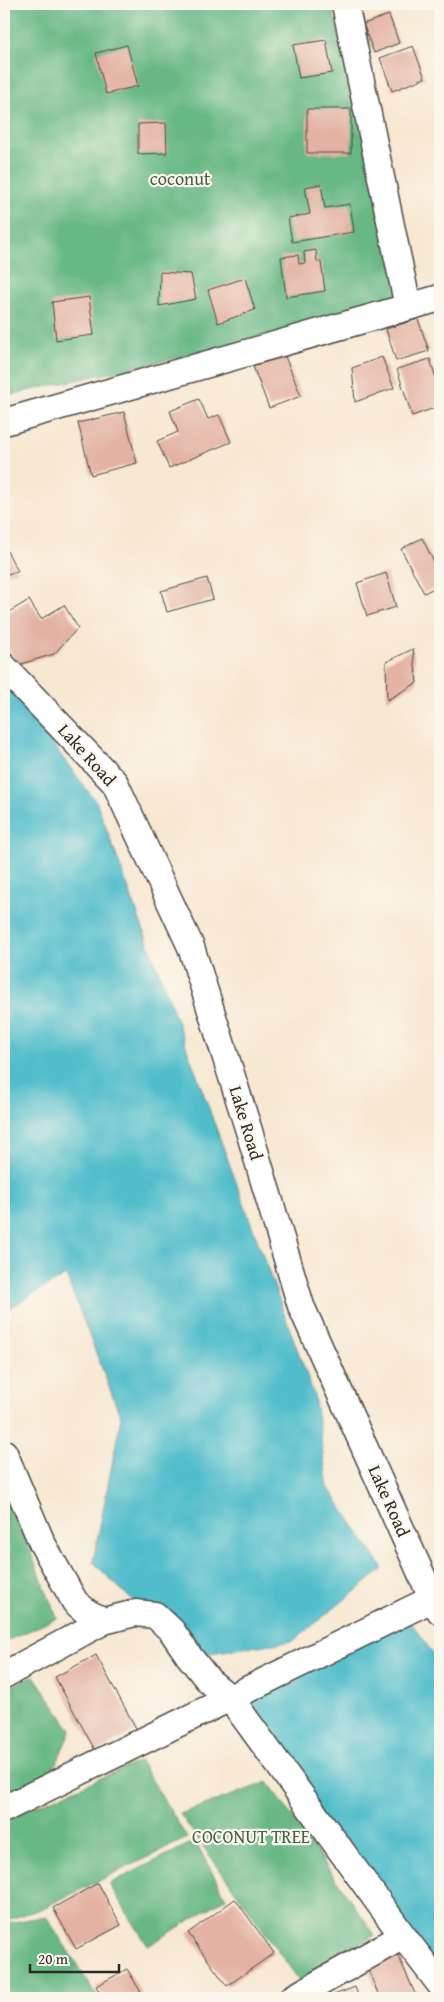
<svg xmlns="http://www.w3.org/2000/svg" width="444" height="2002" font-family="'Gentium Book Plus',serif">
	<style>
		.forest { fill: #67b884; stroke: #497258 }
		.water { fill: #51bdcb; stroke: #3e747b }
		.building { fill: #e3b2a2 }
		.lines { fill: none; stroke-linecap: round; stroke-linejoin: round }
		.minor-casing { stroke: #4a4744; stroke-width: 29 }
		.minor { stroke: #fff; stroke-width: 26 }
		.labels { text-anchor: middle; stroke-width: 4.5; stroke-linejoin: round; paint-order: stroke }
		.park-label { font-size: 18px; fill: #445f4d; stroke: #fbf7ec }
		.street-label { font-size: 18px; fill: #2b2b2b; stroke: #fbf7ec }
	</style>
	<rect width="100%" height="100%" fill="#fbf7ec"/>
	<filter id="ink" filterUnits="userSpaceOnUse"><feTurbulence type="fractalNoise" baseFrequency=".02" numOctaves="2"/><feDisplacementMap in="SourceGraphic" scale="10" xChannelSelector="R" yChannelSelector="G"/><feConvolveMatrix kernelMatrix="1 2 1 2 8 2 1 2 1" color-interpolation-filters="sRGB"/></filter>
	<filter id="wash" filterUnits="userSpaceOnUse"><feTurbulence type="fractalNoise" baseFrequency=".0096" numOctaves="4" result="noise"/><feDisplacementMap in="SourceGraphic" scale="20" xChannelSelector="R" yChannelSelector="G"/><feGaussianBlur stdDeviation="1.12" result="paint"/><feColorMatrix in="noise" values="0 0 0 0 0 0 0 0 0 0 0 0 0 0 0 0 0 1.4 0 .05"/><feComposite in="paint" operator="in"/></filter>
	<g filter="url(#wash)">
		<rect width="100%" height="100%" fill="#f7e8d2"/>
		<!-- forest -->
		<path class="forest" d="M4,4H329L333,11L408,307L4,396Z
			M4,1486L57,1618L4,1642Z
			M34,1676L71,1730L48,1782L4,1793V1689Z
			M140,1761L187,1838L41,1909L4,1921V1820Z
			M268,1782L375,1935L301,1983L180,1814Z
			M195,1841L226,1898L148,1946L109,1884Z
			M46,1916L98,1998H4V1924Z"/>
		<!-- water -->
		<path class="water" d="M4,680L97,803L314,1395L328,1487L383,1569L293,1641L189,1656L93,1562L121,1418L66,1275L4,1311Z
			M404,1612L440,1664V1977L231,1699Z"/>
		<g id="blocks">
			<!-- building -->
			<path class="building" d="M389,15L399,43L374,53L363,24Z
				M326,40L332,73L299,78L293,45Z
				M127,45L138,86L106,94L96,53Z
				M413,46L425,78L392,91L380,58Z
				M307,109H351V153H307Z
				M166,123L167,153L138,154V124Z
				M321,184L325,208L350,204L354,232L292,242L288,218L310,214L305,187Z
				M316,250L317,262H321L325,291L286,297L281,257L298,255L299,264L305,263L304,252Z
				M160,272L191,274L196,299L159,306Z
				M245,278L255,310L218,323L208,290Z
				M89,297L94,335L56,340L52,302Z
				M418,319L429,351L396,361L386,329Z
				M282,349L301,396L269,408L251,361Z
				M382,357L394,388L355,402L352,368Z
				M4,358L7,371H4Z
				M430,359L440,391V406L412,416L397,369Z
				M199,399L208,419L219,415L231,442L169,468L157,441L178,432L170,411Z
				M124,412L137,463L91,475L78,423Z
				M422,538L440,574V585L424,593L401,549Z
				M4,546L18,571L4,575Z
				M386,573L396,607L367,616L357,583Z
				M207,578L213,599L167,612L161,591Z
				M29,600L41,619L64,605L78,628L54,654L18,665L4,641V615Z
				M413,649L417,683L387,700L386,662Z
				M96,1655L137,1730L96,1752L55,1677Z
				M98,1883L121,1925L76,1949L53,1908Z
				M235,1899L274,1953L227,1986L188,1933Z
				M397,1953L417,1998H380L366,1965Z
				M127,1969L142,1994L135,1998H103L96,1986Z
				M355,1987L359,1998H326Z"/>
		</g>
	</g>
	<g filter="url(#ink)">
		<use href="#blocks" fill-opacity="0" stroke="#4a4744" stroke-width="1"/>
		<g class="lines">
			<!-- minor casing -->
			<g class="minor-casing">
				<path id="minor" d="M345,4L408,307
					M4,422L440,298
					M4,667L115,783L191,947L249,1131L301,1306L432,1598L440,1611
					M4,1453L42,1543L75,1602L88,1613L104,1621
					M4,1675L104,1621L135,1613L155,1615L172,1631L189,1656L209,1681L231,1699L403,1936L440,1984
					M4,1809L440,1595
					M293,1998L403,1936"/>
			</g>
			<!-- minor -->
			<use href="#minor" class="minor"/>
		</g>
	</g>
	<g class="labels">
		<!-- park labels -->
		<g class="park-label">
			<text x="180" y="185">coconut</text>
			<text x="251" y="1843">COCONUT TREE</text>
		</g>
		<!-- street labels -->
		<g class="street-label">
			<text transform="translate(87 755) rotate(48)" y="6">Lake Road</text>
			<text transform="translate(246 1123) rotate(73)" y="6">Lake Road</text>
			<text transform="translate(389 1501) rotate(66)" y="6">Lake Road</text>
		</g>
	</g>
	<!-- margin -->
	<rect width="444" height="2002" fill="none" stroke="#fbf7ec" stroke-width="20"/>
	<!-- scale -->
	<path d="M30 1964v8h89v-8" fill="none" stroke="#2b2b2b" stroke-width="2.5"/>
	<text x="38" y="1964" font-size="15" fill="#2b2b2b" stroke="#fbf7ec" stroke-width="4" paint-order="stroke">20 m</text>
</svg>
